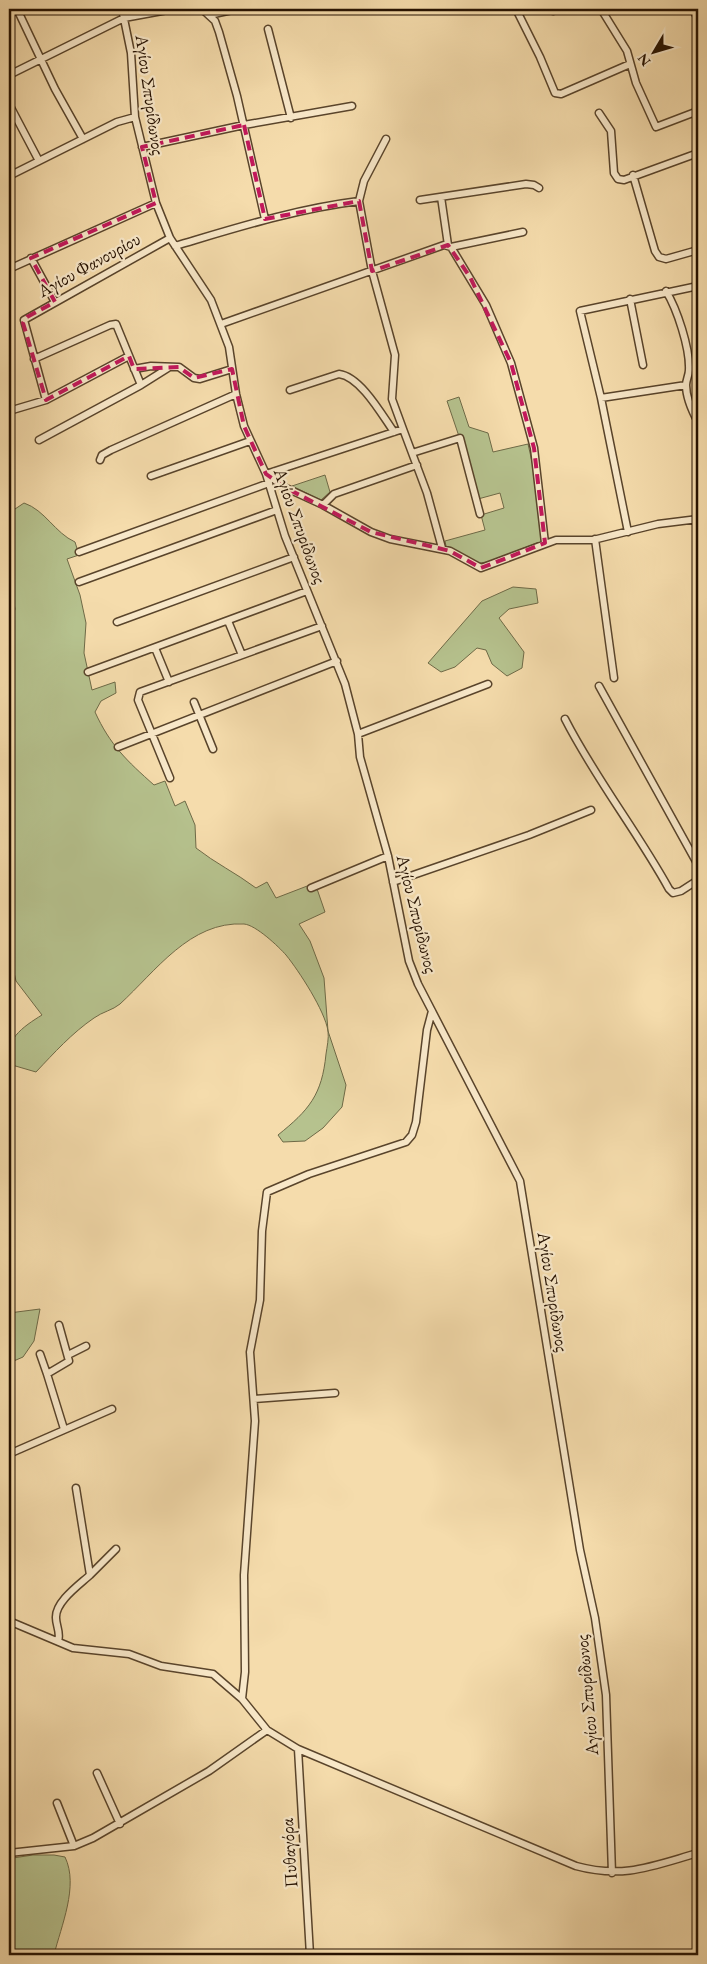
<svg xmlns="http://www.w3.org/2000/svg" width="707" height="1964" font-family="'EB Garamond',serif">
	<style>
		.green { fill: #b6c28e; stroke: #6e6a47 }
		.lines { fill: none; stroke-linecap: round; stroke-linejoin: round }
		.minor-casing { stroke: #59442b; stroke-width: 9 }
		.minor { stroke: #f8e8c9; stroke-width: 6 }
		.marked { fill: none; stroke: #c2185b; stroke-width: 4; stroke-dasharray: 10 6; stroke-linejoin: round }
		.labels { text-anchor: middle; stroke-width: 4.5; stroke-linejoin: round; paint-order: stroke }
		.street-label { font-size: 18px; fill: #251100; stroke: #f8e8c9 }
	</style>
	<rect width="100%" height="100%" fill="#f5dcac"/>
	<filter id="stains"><feTurbulence type="fractalNoise" baseFrequency=".004" numOctaves="4"/><feColorMatrix values="0 0 0 0 .2 0 0 0 0 .09 0 0 0 0 .02 0 0 0 .5 -.17"/></filter>
	<radialGradient id="worn" r=".72"><stop offset=".6" stop-color="#630" stop-opacity="0"/><stop offset="1" stop-color="#630" stop-opacity=".3"/></radialGradient>
	<!-- green -->
	<path class="green" d="M459,397L469,427L488,433L493,452L528,444L533,466L542,541L488,562L478,563L446,546L445,541L485,530L481,515L504,508L500,493L478,499L468,463L447,401Z
		M325,475L330,492L321,500L292,486Z
		M24,503C45,510 55,533 75,542L79,555L67,559L80,595L86,623L84,653L92,690L115,682L116,693L101,701L95,712C110,745 127,761 154,785L165,781L175,806L185,801L195,825L196,848C215,863 236,873 256,888L267,882L276,898L315,883L325,912L299,924L310,941L324,978L328,1031L346,1085L342,1107L323,1128L305,1141L283,1142L278,1135C309,1110 322,1095 326,1054C327,1047 329,1038 328,1031C325,1011 299,971 286,955C279,947 256,925 244,924C190,921 156,971 120,1004C113,1010 102,1012 94,1018C72,1033 54,1053 36,1072L12,1065C0,1042 24,1026 42,1015L16,981L9,951V629L15,609L9,575V510L12,511Z
		M513,587L536,589L538,603L509,609L499,618L524,652L522,668L507,676L492,664L486,650L477,648L455,667L441,672L428,663L482,601Z
		M40,1309L34,1341L23,1357L9,1363V1313Z
		M33,1855H54L65,1857C79,1886 61,1926 54,1955H9V1895L13,1880V1858Z"/>
	<g class="lines">
		<!-- minor casing -->
		<g class="minor-casing">
			<path id="minor" d="M17,9L55,89L83,139
				M122,9L131,53L135,117L156,203L170,238L211,300L229,347L236,394L244,426L266,474L285,536L345,684L358,734L360,757L388,856L409,961L418,984L520,1181L580,1550L595,1618L606,1695L612,1873
				M202,9L215,21L219,32L237,96L265,219
				M516,9L540,57L555,93L561,94L630,64
				M601,9L627,51L636,83L656,127L698,111
				M693,9L698,20
				M553,11L559,9
				M209,15L237,9
				M268,29L291,118
				M9,75L124,18L173,9
				M9,104L39,161
				M599,113L611,131L614,173L618,179L624,180L698,153
				M386,139L364,181L359,201L372,271L395,355L392,399L403,429
				M142,147L244,125L352,106
				M633,175L655,251L659,257L666,259L698,250
				M9,176L117,122L135,117
				M441,197L448,245
				M420,200L526,184L534,185L539,188
				M175,246C236,228 295,209 359,201
				M451,247L523,232
				M31,258L55,302
				M9,269L156,203
				M666,291C677,309 690,348 689,370C689,375 686,380 686,385C686,398 692,411 698,422
				M630,299L643,365
				M221,324L444,245L451,247L486,305L511,363L534,448L545,543
				M34,359L110,325L116,324L141,385
				M134,369L151,366L179,367L194,378L200,379L232,369
				M290,390L339,374C361,377 382,415 394,432
				M601,398L686,385
				M46,400L24,320L170,238
				M9,411L46,400L129,356
				M39,440L141,385L168,368
				M412,453L460,438L480,514
				M100,460L102,455L111,450L236,394
				M266,474L403,429L427,493L442,548
				M267,474L284,487L323,505L371,532L390,539L450,551L481,568L556,540H593L658,524L698,519
				M151,476L250,441
				M323,505L334,494L417,465
				M695,519L698,531
				M628,532L601,398L580,311L698,286
				M595,539L614,678
				M79,552L269,483
				M79,582L277,510
				M228,621L242,655
				M117,622L294,557
				M155,648L169,682
				M88,672L307,591
				M599,686L698,865
				M194,702L213,749
				M565,719C595,778 637,831 669,889L673,893L681,891L698,880
				M358,734L488,684
				M118,747L337,661
				M170,778L138,700L140,692L322,626
				M393,882L529,835L591,810
				M311,888L388,856
				M59,1325L69,1361L47,1374L64,1429
				M40,1354L47,1374
				M68,1355L86,1346
				M254,1399L335,1393
				M9,1454L112,1409
				M90,1575L116,1549
				M9,1621L73,1648L129,1654L161,1666L213,1674L242,1699L267,1730L298,1749L576,1866C624,1879 652,1866 698,1853
				M58,1641C61,1633 56,1626 56,1618C55,1602 79,1585 90,1575L76,1488
				M242,1699L245,1672L244,1575L255,1421L250,1352L260,1300L262,1231L267,1192L309,1174L406,1142L412,1135L416,1122L427,1030L432,1011
				M298,1749L310,1955
				M97,1773L120,1824
				M57,1803L74,1846
				M9,1853L74,1846L93,1838L209,1771L267,1730"/>
		</g>
		<!-- minor -->
		<use href="#minor" class="minor"/>
	</g>
	<!-- marked area -->
	<path class="marked" d="M244,125L265,219L359,201L372,271L448,245L470,277L511,363L534,448L545,543L481,568L450,551L371,532L284,487L266,474L244,426L232,369L194,378L179,367L134,369L129,356L46,400L23,323L27,317L55,302L31,258L156,203L142,147Z"/>
	<g class="labels">
		<!-- street labels -->
		<g class="street-label">
			<text transform="translate(150 95) rotate(82)" y="6">Αγίου Σπυρίδωνος</text>
			<text transform="translate(89 265) rotate(-29)" y="6">Αγίου Φανουρίου</text>
			<text transform="translate(300 526) rotate(70)" y="6">Αγίου Σπυρίδωνος</text>
			<text transform="translate(417 914) rotate(76)" y="6">Αγίου Σπυρίδωνος</text>
			<text transform="translate(553 1292) rotate(81)" y="6">Αγίου Σπυρίδωνος</text>
			<text transform="translate(587 1695) rotate(-95)" y="6">Αγίου Σπυρίδωνος</text>
			<text transform="translate(289 1853) rotate(-94)" y="6">Πυθαγόρα</text>
		</g>
	</g>
	<!-- margin -->
	<rect width="707" height="1964" fill="none" stroke="#f5dcac" stroke-width="30"/>
	<rect x="10" y="10" width="687" height="1944" fill="none" stroke="#251100" stroke-width="2.5"/>
	<rect x="15" y="15" width="677" height="1934" fill="none" stroke="#251100"/>
	<!-- north arrow -->
	<g transform="translate(654 52) rotate(232)" stroke="#f8e8c9" stroke-width="4" paint-order="stroke">
	<path d="M0-4L9 19L0 12L-9 19Z" fill="#251100"/>
	<text y="-8" font-size="14" font-weight="bold" text-anchor="middle" fill="#251100">N</text>
	</g>
	<rect width="100%" height="100%" filter="url(#stains)"/>
	<rect width="100%" height="100%" fill="url(#worn)"/>
</svg>
